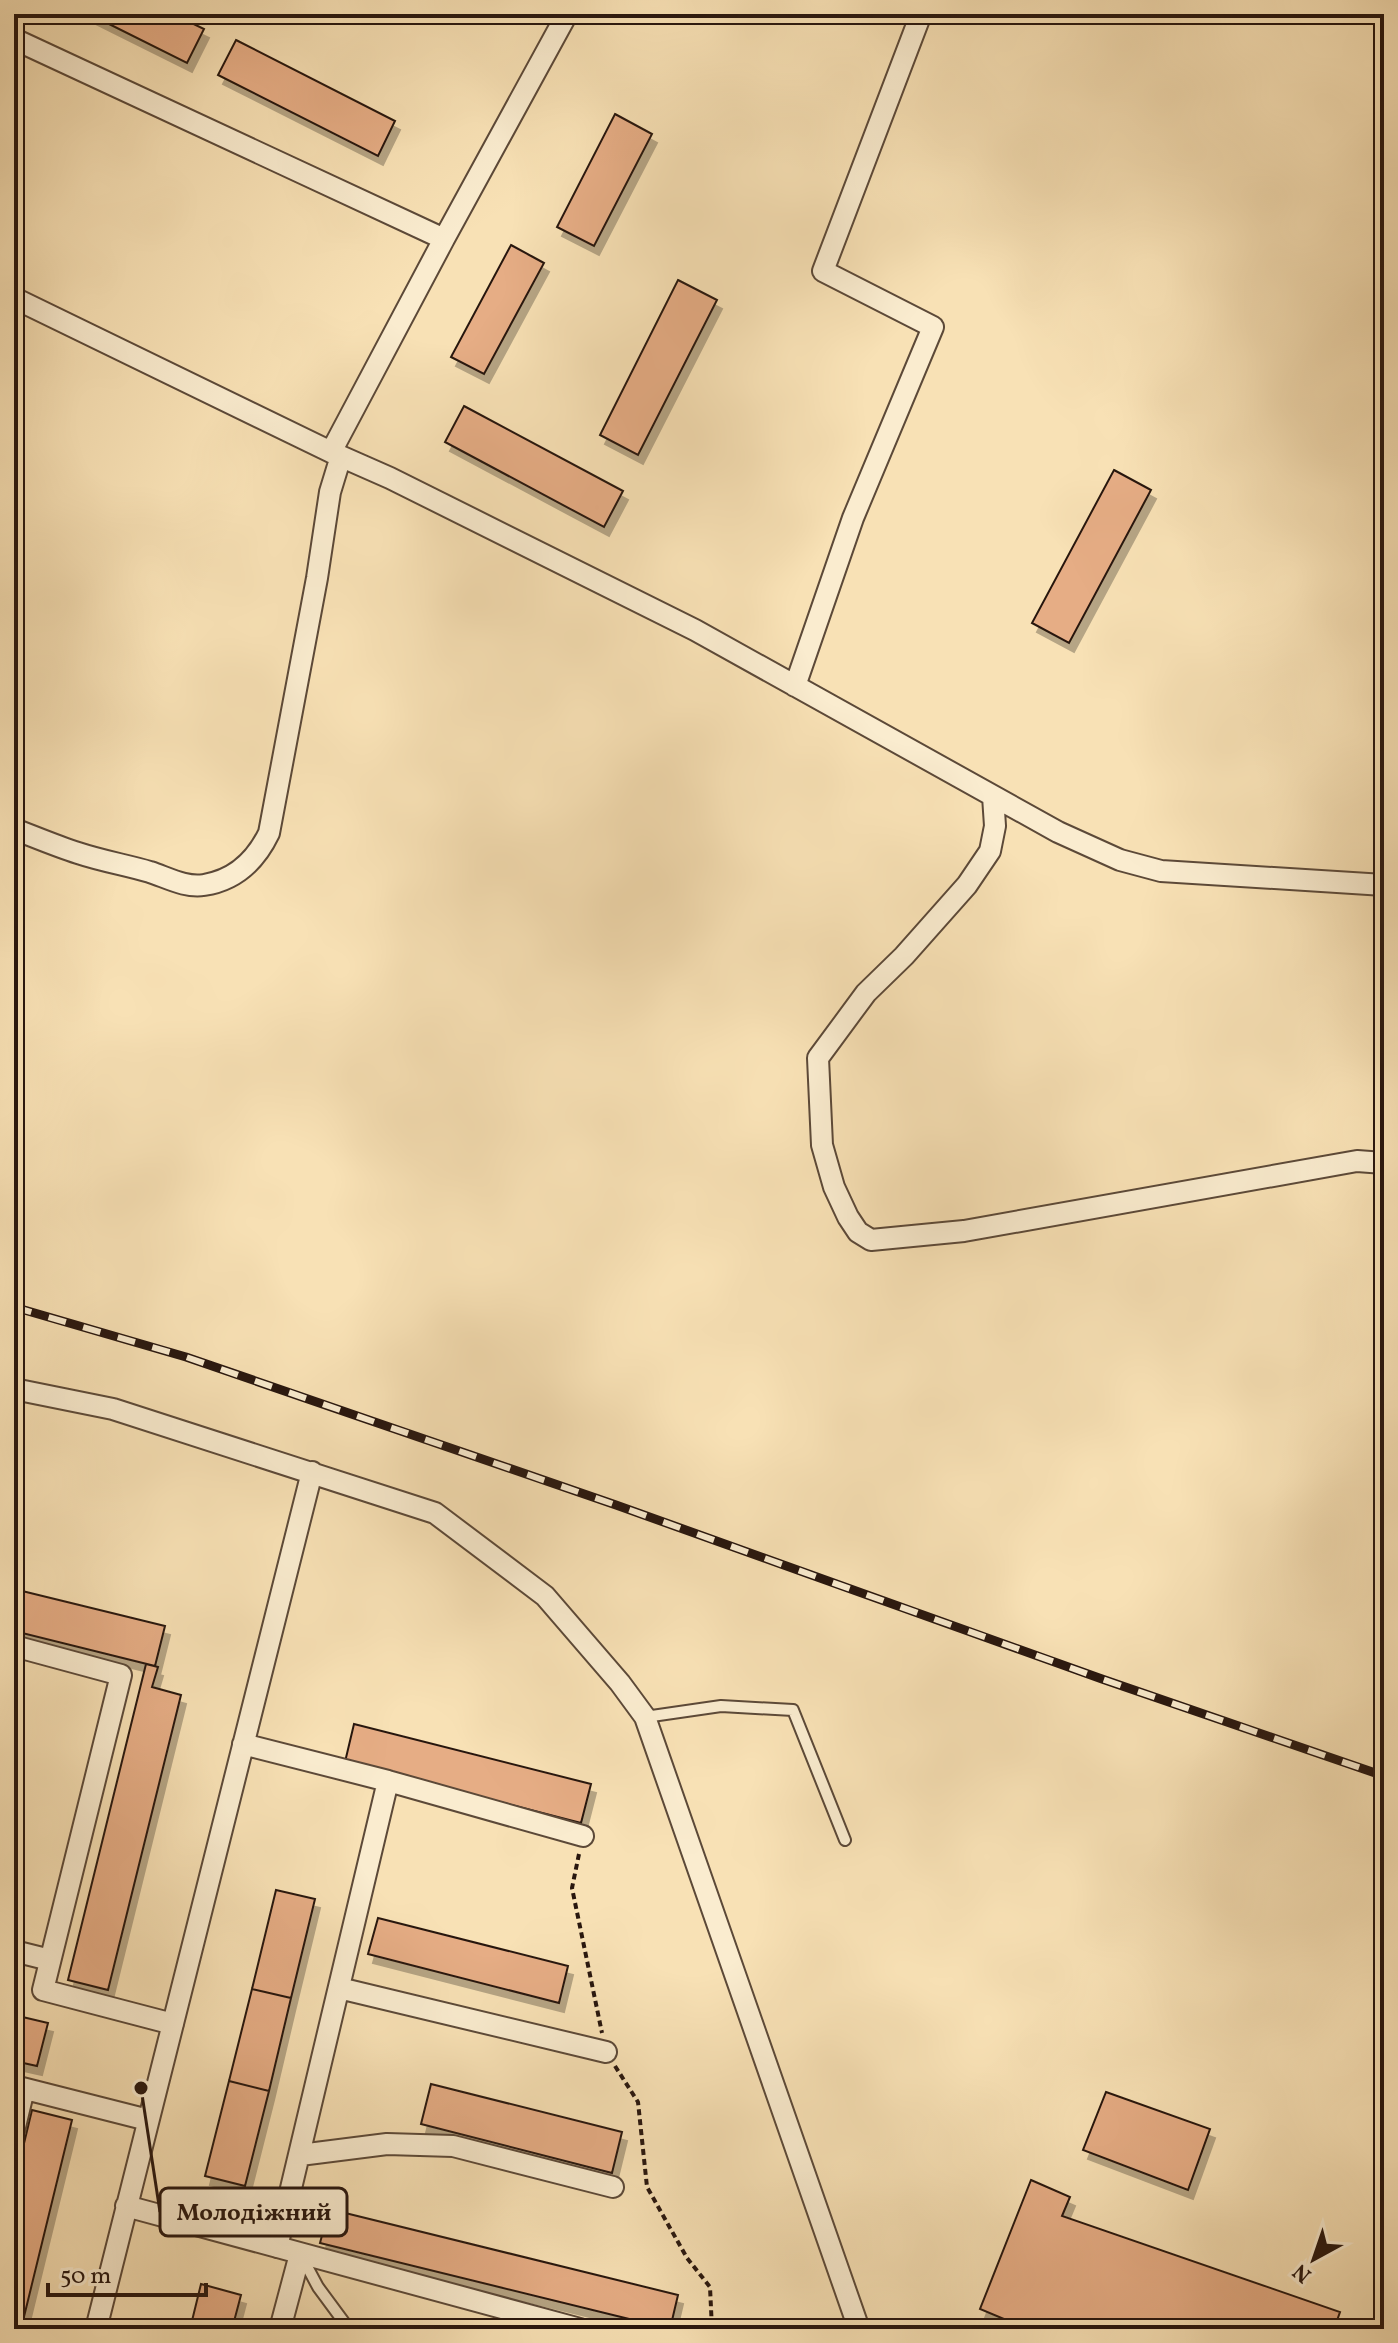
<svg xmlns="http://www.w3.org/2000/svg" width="1398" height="2343" font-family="Vollkorn,serif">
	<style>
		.building { fill: #e6ad85; stroke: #28160e; stroke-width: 2; filter: url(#shadow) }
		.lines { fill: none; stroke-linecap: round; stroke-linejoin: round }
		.lane-casing { stroke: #5c4938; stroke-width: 14 }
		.street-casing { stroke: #5c4938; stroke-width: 24 }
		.path { stroke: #28160e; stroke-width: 4; stroke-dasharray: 6 4; stroke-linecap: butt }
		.lane { stroke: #faeccf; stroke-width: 10 }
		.street { stroke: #faeccf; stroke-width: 20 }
		.rail-casing { stroke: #28160e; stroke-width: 9 }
		.rail { stroke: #faeccf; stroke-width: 6; stroke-dasharray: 18; stroke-linecap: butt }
		.leader { fill: none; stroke: #28160e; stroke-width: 3 }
		.callout-dot { fill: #28160e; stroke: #faeccf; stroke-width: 3 }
		.callout { fill: #faeccf; stroke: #28160e; stroke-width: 3 }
		.callout-label { font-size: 24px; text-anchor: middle; font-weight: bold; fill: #28160e }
	</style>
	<defs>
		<filter id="shadow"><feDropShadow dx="5" dy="9" stdDeviation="0" flood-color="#0004"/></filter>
	</defs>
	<rect width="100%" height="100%" fill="#f8e1b5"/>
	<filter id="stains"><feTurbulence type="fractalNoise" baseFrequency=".0025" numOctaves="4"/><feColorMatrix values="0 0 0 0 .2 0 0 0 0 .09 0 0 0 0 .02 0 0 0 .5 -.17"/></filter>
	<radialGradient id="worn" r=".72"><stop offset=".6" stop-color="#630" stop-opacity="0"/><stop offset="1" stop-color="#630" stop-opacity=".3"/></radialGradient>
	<!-- building -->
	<path class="building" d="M89,14H173L204,29L187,63Z
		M236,40L395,121L378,156L218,75Z
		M615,114L652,134L594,246L557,227Z
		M511,245L544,263L484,374L451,357Z
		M678,280L717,300L638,455L600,435Z
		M464,406L623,491L604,527L445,442Z
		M1114,470L1151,490L1069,643L1032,623Z
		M14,1589L165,1626L155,1666L14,1631Z
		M146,1664L158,1667L152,1687L181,1695L108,1990L68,1980Z
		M354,1724L591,1784L581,1823L345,1762Z
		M276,1890L315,1899L291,1998L252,1989Z
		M378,1918L568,1966L559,2003L368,1954Z
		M252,1989L291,1998L269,2091L229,2081Z
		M14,2015L48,2023L37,2066L14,2061Z
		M229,2081L269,2091L245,2186L205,2176Z
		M431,2084L622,2132L612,2173L421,2124Z
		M1106,2092L1210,2129L1188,2190L1083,2150Z
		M32,2110L72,2120L21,2329H14V2185Z
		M1031,2180L1070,2197L1062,2216L1340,2312L1334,2329H1028L980,2309Z
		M329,2209L678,2295L670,2329L320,2243Z
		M201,2284L241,2295L232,2329H190Z"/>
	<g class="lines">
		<!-- lane casing -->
		<g class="lane-casing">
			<path id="lane" d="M645,1717L721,1706L793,1710L845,1840
				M302,2257L318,2287L349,2329"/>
		</g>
		<!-- street casing -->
		<g class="street-casing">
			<path id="street" d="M14,39L444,239L331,452L390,478L695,630L1058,832L1120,860L1161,871L1384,885
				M444,239L567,14
				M14,298L331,452
				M795,686L853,518L933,327L823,271L921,14
				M993,796L995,826L990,851L967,885L904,956L866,993L818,1058L822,1145L834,1187L848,1217L858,1232L871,1240L964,1231L1357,1161L1384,1163
				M14,829C35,837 56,846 78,853C102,861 126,865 150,872C168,878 186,888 204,885C236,880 256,860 269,833L317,578L330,492L341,456
				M14,1389L113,1409L435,1513L545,1596L620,1683L645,1717L859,2329
				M14,1646L121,1675L43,1990L173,2024
				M243,1744L388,1781L583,1836
				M14,1951L50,1960
				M339,1988L606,2052
				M14,2086L148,2120
				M14,2131L24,2089
				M300,2155L387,2144L453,2146L613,2187
				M126,2206L580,2329
				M277,2247L388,1781
				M96,2329L312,1472
				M280,2329L300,2254"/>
		</g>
		<!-- path -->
		<path class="path" d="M579,1854L572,1888L602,2033
			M615,2066L638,2102L647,2187L687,2258L710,2287L712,2329"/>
		<!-- lane -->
		<use href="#lane" class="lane"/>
		<!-- street -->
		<use href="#street" class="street"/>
		<!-- rail casing -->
		<g class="rail-casing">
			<path id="rail" d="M14,1307L186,1357L616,1505L1102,1679L1384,1776"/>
		</g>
		<!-- rail -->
		<use href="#rail" class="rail"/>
	</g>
	<!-- callouts -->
	<path class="leader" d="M141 2088L160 2212"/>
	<circle class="callout-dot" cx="141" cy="2088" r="8"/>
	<rect class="callout" x="160" y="2188" width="187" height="48" rx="8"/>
	<g class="callout-label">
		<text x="254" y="2220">Молодіжний</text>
	</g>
	<!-- margin -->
	<rect width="1398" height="2343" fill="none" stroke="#f8e1b5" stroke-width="48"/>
	<rect x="16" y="16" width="1366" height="2311" fill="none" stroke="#28160e" stroke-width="4"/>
	<rect x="24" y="24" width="1350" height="2295" fill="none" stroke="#28160e" stroke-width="2"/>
	<!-- north arrow -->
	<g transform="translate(1314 2259) rotate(220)" stroke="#faeccf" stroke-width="6" paint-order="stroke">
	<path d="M0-6L14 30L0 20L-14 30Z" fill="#28160e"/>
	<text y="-12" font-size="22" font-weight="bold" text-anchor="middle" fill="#28160e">N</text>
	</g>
	<!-- scale -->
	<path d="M48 2283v12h158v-12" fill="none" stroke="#28160e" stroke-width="4"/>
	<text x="60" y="2283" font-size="24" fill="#28160e" stroke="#faeccf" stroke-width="6" paint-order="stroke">50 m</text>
	<rect width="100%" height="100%" filter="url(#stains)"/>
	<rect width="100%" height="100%" fill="url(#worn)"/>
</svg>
